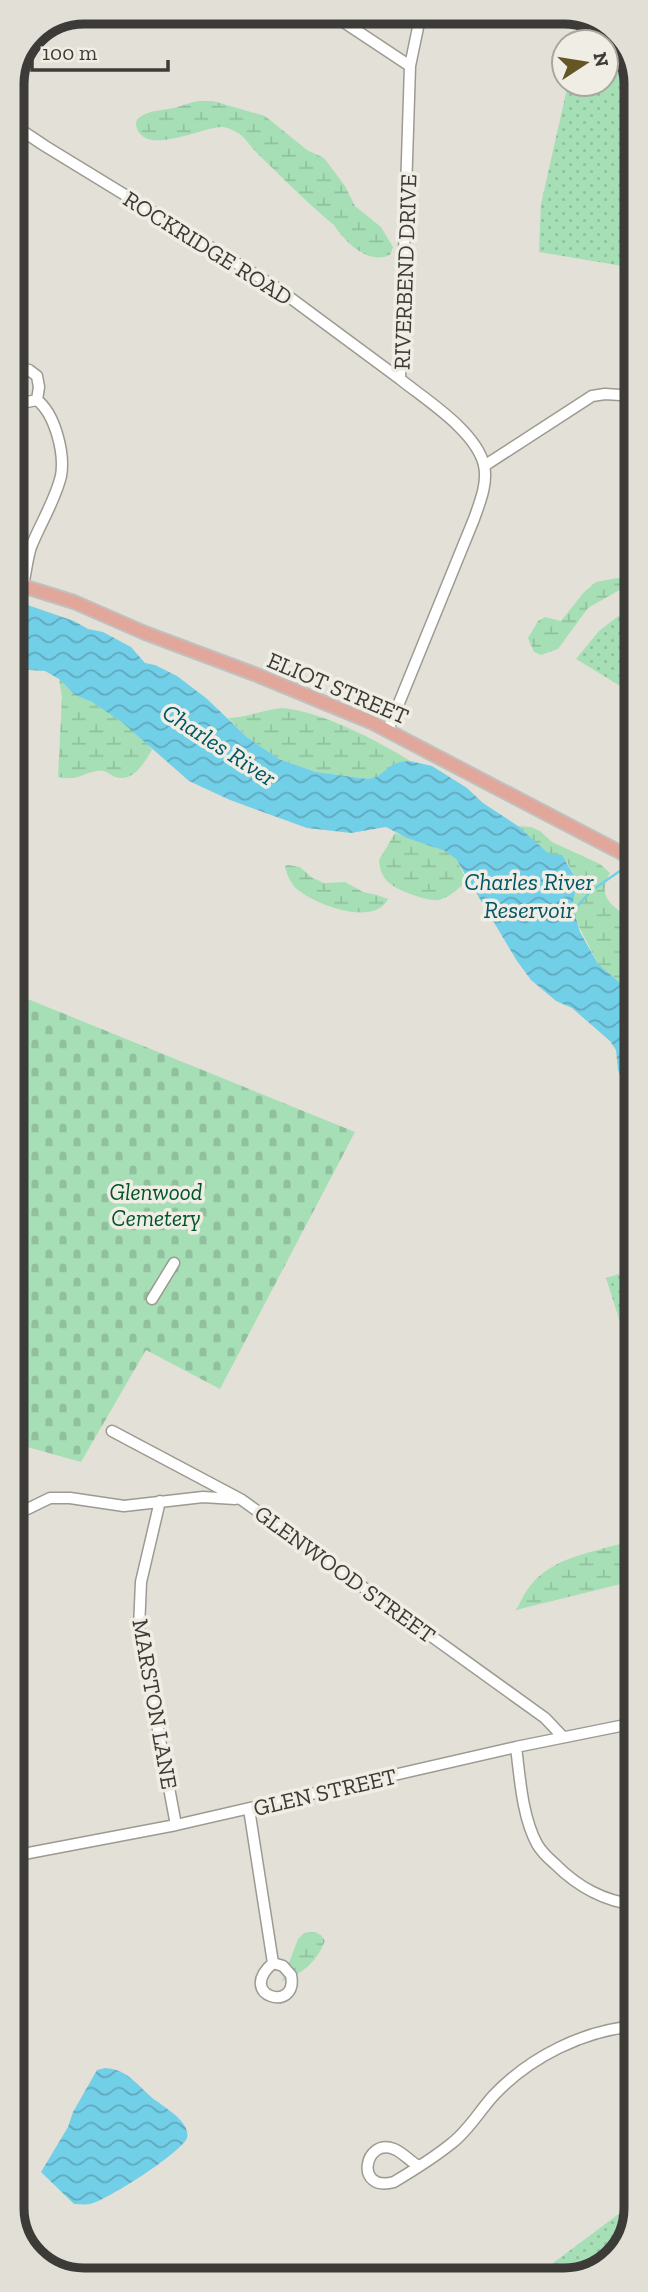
<svg xmlns="http://www.w3.org/2000/svg" width="648" height="2292" font-family="'Zilla Slab',serif">
	<style>
		.wetland { fill: url(#wetland-marsh) }
		.cemetery { fill: url(#cemetery-stones) }
		.park { fill: url(#park-dots) }
		.water { fill: url(#water-waves) }
		.lines { fill: none; stroke-linecap: round; stroke-linejoin: round }
		.stream { stroke: #72cfe8; stroke-width: 2.5 }
		.minor-casing { stroke: #9c9a91; stroke-width: 13 }
		.major-casing { stroke: #c1c0bf; stroke-width: 16 }
		.minor { stroke: #fff; stroke-width: 10 }
		.major { stroke: #e2a79b; stroke-width: 12 }
		.labels { text-anchor: middle; stroke-width: 7; stroke-linejoin: round; paint-order: stroke }
		.street-label { font-size: 23px; fill: #3c3b37; stroke: #f0eee4 }
		.park-label { font-size: 23px; font-style: italic; fill: #00532a; stroke: #f0eee4 }
		.water-label { font-size: 24px; font-style: italic; fill: #005667; stroke: #f0eee4 }
		.rim { fill: none; stroke: #3c3b37; stroke-width: 9 }
	</style>
	<defs>
		<pattern id="wetland-marsh" width="20" height="14" patternUnits="userSpaceOnUse" patternTransform="scale(1.75)"><rect width="20" height="14" fill="#a6dfb6"/><path d="M1 5h8M5 5V1M11 12h8M15 12V8" fill="none" stroke="#90c09d"/></pattern>
		<pattern id="cemetery-stones" width="16" height="16" patternUnits="userSpaceOnUse" patternTransform="scale(1.75)"><rect width="16" height="16" fill="#a6dfb6"/><path d="M2 7V4a2 2 0 0 1 4 0v3zM10 15v-3a2 2 0 0 1 4 0v3z" fill="#90c09d"/></pattern>
		<pattern id="park-dots" width="8" height="8" patternUnits="userSpaceOnUse" patternTransform="scale(1.75)"><rect width="8" height="8" fill="#a6dfb6"/><path d="M2 2h.1M6 6h.1" fill="none" stroke="#90c09d" stroke-width="1.8" stroke-linecap="round"/></pattern>
		<pattern id="water-waves" width="16" height="10" patternUnits="userSpaceOnUse" patternTransform="scale(1.75)"><rect width="16" height="10" fill="#72cfe8"/><path d="M0 5q4-4 8 0t8 0" fill="none" stroke="#5fa9bd"/></pattern>
	</defs>
	<rect width="100%" height="100%" fill="#e3e1d7"/>
	<!-- wetland -->
	<path class="wetland" d="M199,101H213L265,116L307,150L324,158L345,186L355,206L381,227L393,247L390,255C368,265 346,243 334,225C308,204 284,179 260,156C252,149 246,138 238,133C235,131 226,127 223,127C204,126 148,156 137,129C130,111 165,110 174,108C182,106 190,102 199,101Z
		M628,576L631,580L630,584L588,608L558,649L541,655L534,652L528,638L538,621L545,617L561,621L584,592L596,582Z
		M59,679L75,695L92,702L123,723L145,740L152,750C144,763 132,785 113,776C108,773 103,769 97,771C80,774 79,781 58,777L62,697Z
		M283,708C322,712 377,740 410,761L393,765L378,776L368,779L316,772L279,759L248,738L228,718C247,718 264,709 283,708Z
		M518,826L531,827L540,831L552,842L600,864L610,873C594,901 618,907 635,924V989L618,981L598,964L575,919L572,906L577,885L575,877L567,862L556,855H549Z
		M395,833L445,851L456,859L467,881C459,888 450,897 439,900C428,902 395,890 387,881C381,874 380,869 379,860Z
		M288,865L300,867L311,877L324,883L345,882L363,892L377,895L388,899C374,927 317,905 298,890C291,884 287,876 285,866Z
		M635,1539V1576L625,1583L516,1610C521,1602 524,1593 530,1586C555,1554 600,1552 635,1539Z
		M13,1724L27,1741L28,1748L13,1747Z
		M315,1932L321,1935L325,1941C317,1961 303,1974 282,1981L298,1939L304,1933Z"/>
	<!-- cemetery -->
	<path class="cemetery" d="M13,993L355,1132L220,1389L146,1350L81,1462L13,1443Z"/>
	<!-- park -->
	<path class="park" d="M583,18L611,30L634,70V268L539,252L541,204L568,84H606V42H578Z
		M635,603V695L576,659L599,631Z
		M635,1269V1369L606,1278Z
		M636,2201V2208L618,2255L578,2278H533Z"/>
	<!-- water -->
	<path class="water" d="M13,600L74,621L88,629L103,632L131,647L145,663L155,665L177,676L206,698L248,738L279,759L316,772L368,779L378,776L392,765L400,762L410,761L432,766L467,788L483,803L518,826L549,854L562,855L575,877L577,885L572,906L580,932L598,964L618,981L635,989V1135L630,1132L626,1124L630,1099L618,1070L616,1050L610,1041L572,1008L556,1001L531,980L517,961L456,859L445,851L407,838L386,827L351,833L307,828L230,800L189,781L123,723L92,702L75,695L59,679L45,671L13,669Z
		M105,2068C130,2069 140,2090 158,2102C167,2109 191,2123 187,2138C182,2152 106,2201 90,2204C85,2205 79,2204 74,2204L41,2172L68,2127L73,2112L97,2070Z"/>
	<g class="lines">
		<!-- stream -->
		<path class="stream" d="M571,913L591,891L627,866"/>
		<!-- minor casing -->
		<g class="minor-casing">
			<path id="minor" d="M330,13L410,66
				M12,124L45,146L277,288L400,379
				M12,372L20,368L29,370L37,376L39,387L37,400
				M12,400L27,402L37,400
				M484,466L592,396L605,394L635,396
				M23,585C26,573 27,559 31,547C40,524 55,501 61,476C65,453 55,414 37,400
				M388,730L474,519C480,502 488,483 484,465C476,431 426,400 400,379L410,66L421,13
				M152,1299L174,1263
				M112,1431L242,1500L545,1718L563,1737
				M160,1501L141,1582L139,1628L176,1825
				M13,1516L50,1498H70L124,1506L203,1497L235,1499
				M516,1747C520,1778 522,1816 537,1844C541,1851 548,1858 555,1864C578,1887 603,1901 636,1905
				M249,1809L273,1963C235,1996 299,2014 291,1975L283,1966L273,1963
				M13,1856L176,1825L516,1747L635,1723
				M418,2166C410,2161 402,2152 394,2149C364,2137 354,2193 394,2182C414,2170 435,2157 452,2143C469,2130 480,2110 494,2095C530,2057 584,2030 636,2026"/>
		</g>
		<!-- major casing -->
		<g class="major-casing">
			<path id="major" d="M13,583L74,602L145,633L257,675L371,722L635,860"/>
		</g>
		<!-- minor -->
		<use href="#minor" class="minor"/>
		<!-- major -->
		<use href="#major" class="major"/>
	</g>
	<g class="labels">
		<!-- street labels -->
		<g class="street-label">
			<text transform="translate(208 248) rotate(32)" y="8">ROCKRIDGE ROAD</text>
			<text transform="translate(405 272) rotate(-88)" y="8">RIVERBEND DRIVE</text>
			<text transform="translate(338 688) rotate(23)" y="8">ELIOT STREET</text>
			<text transform="translate(345 1574) rotate(36)" y="8">GLENWOOD STREET</text>
			<text transform="translate(155 1704) rotate(80)" y="8">MARSTON LANE</text>
			<text transform="translate(325 1792) rotate(-13)" y="8">GLEN STREET</text>
		</g>
		<!-- park labels -->
		<g class="park-label">
			<text x="156" y="1200">Glenwood<tspan x="156" dy="26">Cemetery</tspan></text>
		</g>
		<!-- water labels -->
		<g class="water-label">
			<text transform="translate(219 745) rotate(33)" y="8">Charles River</text>
			<text x="529" y="890">Charles River<tspan x="529" dy="28">Reservoir</tspan></text>
		</g>
	</g>
	<!-- crop -->
	<path d="M0 0H648V2292H0ZM84 24H564A60 60 0 0 1 624 84V2208A60 60 0 0 1 564 2268H84A60 60 0 0 1 24 2208V84A60 60 0 0 1 84 24Z" fill="#e2e0d6" fill-rule="evenodd"/>
	<path class="rim" d="M84 24H564A60 60 0 0 1 624 84V2208A60 60 0 0 1 564 2268H84A60 60 0 0 1 24 2208V84A60 60 0 0 1 84 24Z"/>
	<!-- north arrow -->
	<g transform="translate(585 63) rotate(78)"><circle r="33" fill="#f0eee4" stroke="#a8a69f" stroke-width="2"/>
	<path d="M0-5L12 26L0 18L-12 26Z" fill="#655724"/>
	<text y="-10" font-size="19" font-weight="bold" text-anchor="middle" fill="#3c3b37">N</text>
	</g>
	<!-- scale -->
	<path d="M32 60v10h136v-10" fill="none" stroke="#3c3b37" stroke-width="3.5"/>
	<text x="42" y="60" font-size="21" fill="#3c3b37" stroke="#f0eee4" stroke-width="5" paint-order="stroke">100 m</text>
</svg>
